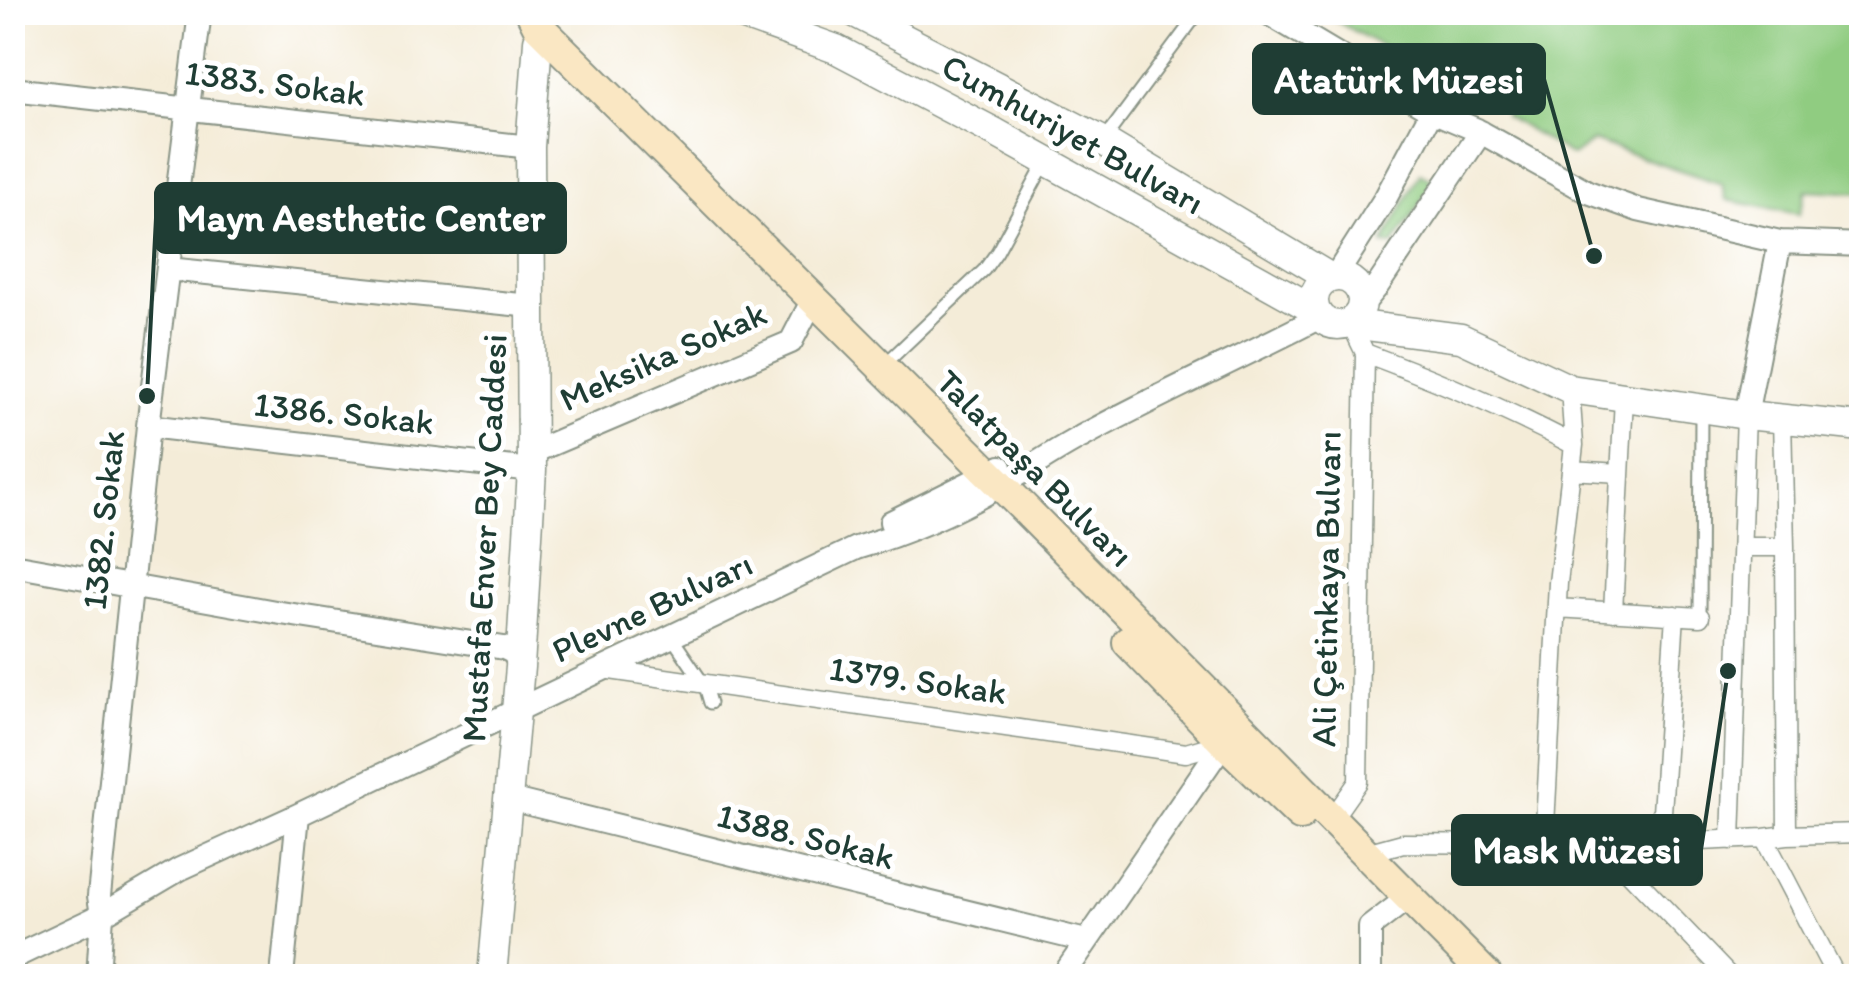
<svg xmlns="http://www.w3.org/2000/svg" width="1874" height="989" font-family="Itim,sans-serif">
	<style>
		.green { fill: #90cc81; stroke: #58845a; stroke-width: 2.5 }
		.lines { fill: none; stroke-linecap: round; stroke-linejoin: round }
		.service-casing { stroke: #8a9486; stroke-width: 15 }
		.pedestrian-casing { stroke: #8a9486; stroke-width: 21 }
		.minor-casing { stroke: #8a9486; stroke-width: 26 }
		.tertiary-casing { stroke: #8a9486; stroke-width: 31 }
		.secondary-casing { stroke: #8a9486; stroke-width: 34 }
		.service { stroke: #fff; stroke-width: 11 }
		.pedestrian { stroke: #fff; stroke-width: 18 }
		.minor { stroke: #fff; stroke-width: 22 }
		.tertiary { stroke: #fff; stroke-width: 28 }
		.secondary { stroke: #fae7c3; stroke-width: 30 }
		.labels { text-anchor: middle; stroke-width: 10; stroke-linejoin: round; paint-order: stroke }
		.street-label { font-size: 35px; fill: #1f3d34; stroke: #fff }
		.leader { fill: none; stroke: #1f3d34; stroke-width: 4 }
		.callout-dot { fill: #1f3d34; stroke: #fff; stroke-width: 4 }
		.callout { fill: #1f3d34; stroke: #1f3d34; stroke-width: 4 }
		.callout-label { font-size: 38px; text-anchor: middle; font-weight: bold; fill: #fff }
	</style>
	<rect width="100%" height="100%" fill="#fff"/>
	<filter id="ink" filterUnits="userSpaceOnUse"><feTurbulence type="fractalNoise" baseFrequency=".01" numOctaves="2"/><feDisplacementMap in="SourceGraphic" scale="20" xChannelSelector="R" yChannelSelector="G"/><feConvolveMatrix kernelMatrix="1 2 1 2 8 2 1 2 1" color-interpolation-filters="sRGB"/></filter>
	<filter id="wash" filterUnits="userSpaceOnUse"><feTurbulence type="fractalNoise" baseFrequency=".0048" numOctaves="4" result="noise"/><feDisplacementMap in="SourceGraphic" scale="40" xChannelSelector="R" yChannelSelector="G"/><feGaussianBlur stdDeviation="2.25" result="paint"/><feColorMatrix in="noise" values="0 0 0 0 0 0 0 0 0 0 0 0 0 0 0 0 0 1.4 0 .05"/><feComposite in="paint" operator="in"/></filter>
	<g filter="url(#wash)">
		<rect width="100%" height="100%" fill="#f4ecd8"/>
		<!-- green -->
		<path class="green" d="M1321,13H1842L1861,20V193L1806,190L1799,214L1726,200L1722,184L1593,141L1572,156L1505,116L1511,98L1465,80L1425,60L1411,62Z
			M1420,173L1435,181L1393,245L1383,244Z"/>
	</g>
	<g filter="url(#ink)">
		<g class="lines">
			<!-- service casing -->
			<g class="service-casing">
				<path id="service" d="M1103,141L1199,12
					M882,367L984,270L997,252L1046,161
					M1700,617L1701,411
					M671,636L705,686L710,703"/>
			</g>
			<!-- pedestrian casing -->
			<g class="pedestrian-casing">
				<path id="pedestrian" d="M1365,353C1437,380 1506,409 1574,445
					M1782,418L1785,547L1787,835
					M1571,470L1620,473
					M1743,547H1785
					M1557,608L1700,617
					M1613,612L1624,398
					M603,669L1186,753L1224,742
					M1332,819L1358,782L1365,353L1350,322
					M1764,838L1836,976
					M1731,840L1746,415
					M1660,843L1675,615
					M1544,844L1558,583L1574,445L1570,389
					M1612,844L1628,871L1729,976
					M1366,853L1403,843L1615,845L1764,838L1787,835L1862,833"/>
			</g>
			<!-- minor casing -->
			<g class="minor-casing">
				<path id="minor" d="M1266,12L1432,111L1477,130L1588,192L1638,210L1780,242L1862,245
					M12,89L530,147
					M168,269L531,306
					M1335,277L1386,197L1432,111
					M1362,305L1376,288L1481,132
					M1746,415L1780,242
					M148,426L532,470
					M533,452L791,342L807,311
					M891,522L1001,467
					M12,565L281,613L504,648L514,653L520,667
					M509,799L1086,941
					M12,958L102,915L180,869L298,815L856,548C907,533 957,511 1003,484C1029,469 1054,451 1081,437C1159,394 1241,358 1320,317
					M98,976L102,915L99,896L148,426L200,12
					M282,976L298,815
					M1063,976L1224,742
					M1370,976V927L1396,907"/>
			</g>
			<!-- tertiary casing -->
			<g class="tertiary-casing">
				<path id="tertiary" d="M733,12L836,49L996,133L1315,310
					M853,12L1103,141L1331,278
					M1314 301a24 24 0 1 1 48 0a24 24 0 1 1-48 0Z
					M1355,319L1367,326L1461,338L1570,389L1746,415L1862,427
					M492,976L520,667L532,470L530,147L538,41"/>
			</g>
			<!-- secondary casing -->
			<g class="secondary-casing">
				<path id="secondary" d="M531,12L538,26L1001,485L1487,976
					M1128,642L1224,742L1300,815"/>
			</g>
			<!-- service -->
			<use href="#service" class="service"/>
			<!-- pedestrian -->
			<use href="#pedestrian" class="pedestrian"/>
			<!-- minor -->
			<use href="#minor" class="minor"/>
			<!-- tertiary -->
			<use href="#tertiary" class="tertiary"/>
			<!-- secondary -->
			<use href="#secondary" class="secondary"/>
		</g>
	</g>
	<g class="labels">
		<!-- street labels -->
		<g class="street-label">
			<text transform="translate(275 83) rotate(7)" y="12">1383. Sokak</text>
			<text transform="translate(1073 134) rotate(29)" y="12">Cumhuriyet Bulvarı</text>
			<text transform="translate(663 356) rotate(-24)" y="12">Meksika Sokak</text>
			<text transform="translate(344 413) rotate(6)" y="12">1386. Sokak</text>
			<text transform="translate(1035 468) rotate(45)" y="12">Talatpaşa Bulvarı</text>
			<text transform="translate(103 520) rotate(-84)" y="12">1382. Sokak</text>
			<text transform="translate(484 538) rotate(-87)" y="12">Mustafa Enver Bey Caddesi</text>
			<text transform="translate(1326 589) rotate(-89)" y="12">Ali Çetinkaya Bulvarı</text>
			<text transform="translate(652 607) rotate(-25)" y="12">Plevne Bulvarı</text>
			<text transform="translate(918 680) rotate(8)" y="12">1379. Sokak</text>
			<text transform="translate(806 836) rotate(14)" y="12">1388. Sokak</text>
		</g>
	</g>
	<!-- callouts -->
	<path class="leader" d="M1594 256L1544 79M147 396L156 218M1728 671L1701 850"/>
	<g class="callout-dot">
		<circle cx="1594" cy="256" r="10"/>
		<circle cx="147" cy="396" r="10"/>
		<circle cx="1728" cy="671" r="10"/>
	</g>
	<g class="callout">
		<rect x="1254" y="45" width="290" height="68" rx="10"/>
		<rect x="156" y="184" width="409" height="68" rx="10"/>
		<rect x="1453" y="816" width="248" height="68" rx="10"/>
	</g>
	<g class="callout-label">
		<text x="1399" y="93">Atatürk Müzesi</text>
		<text x="361" y="231">Mayn Aesthetic Center</text>
		<text x="1577" y="863">Mask Müzesi</text>
	</g>
	<!-- margin -->
	<rect width="1874" height="989" fill="none" stroke="#fff" stroke-width="50"/>
</svg>
